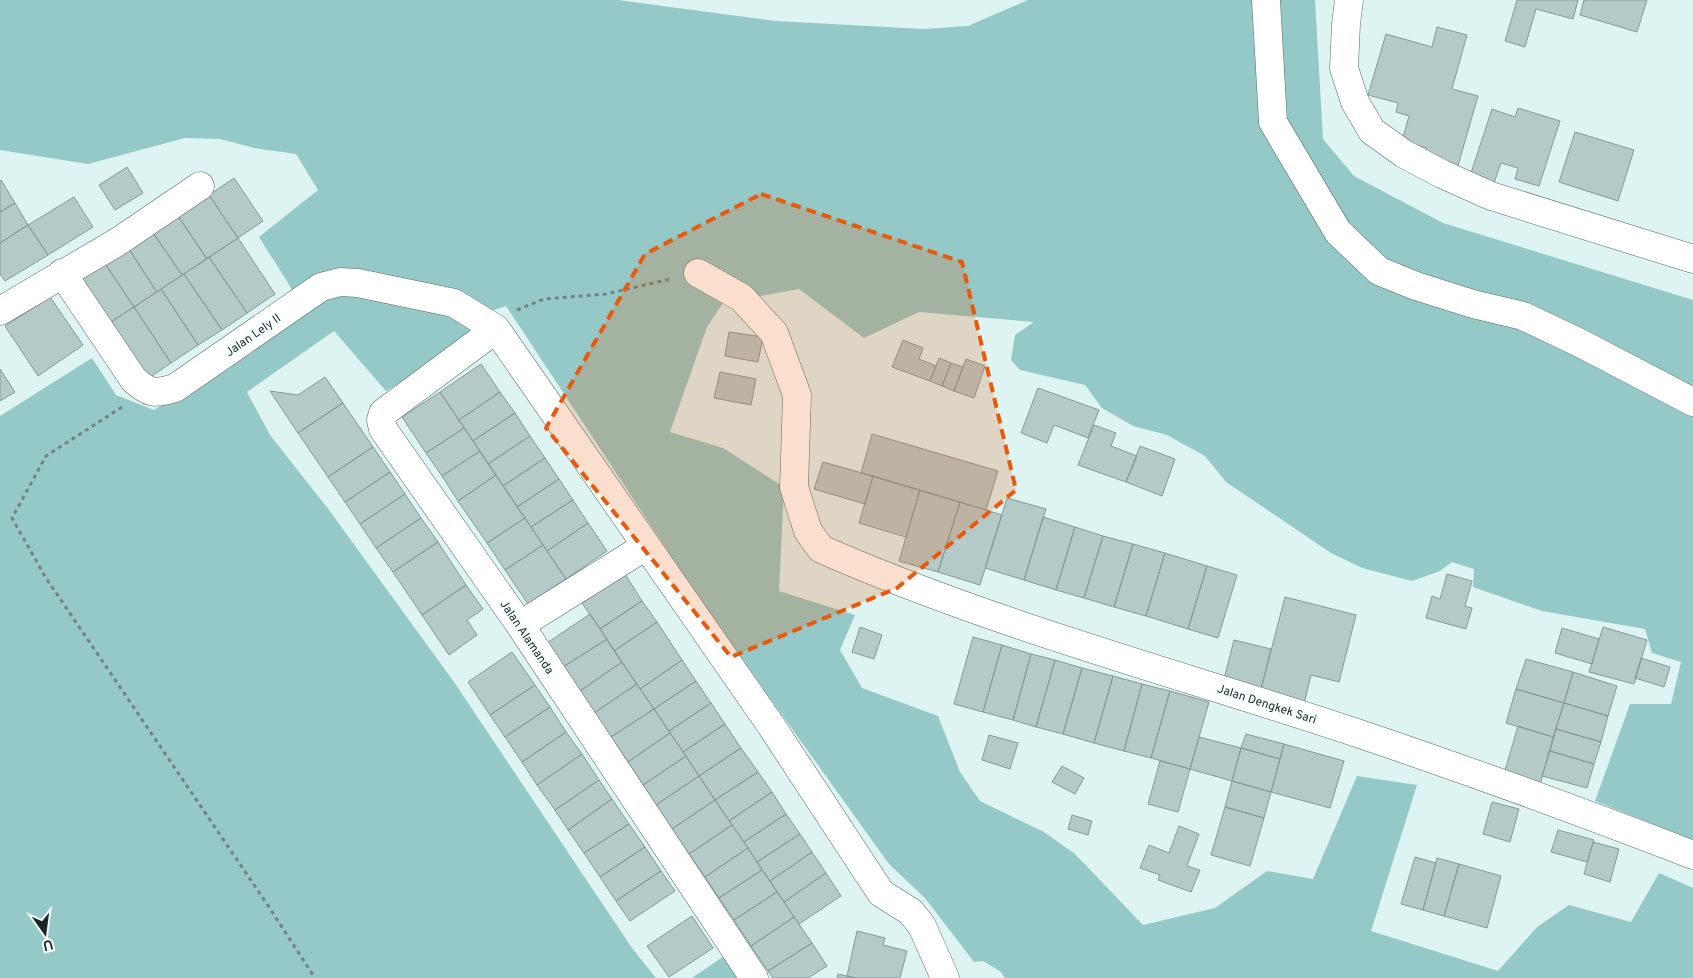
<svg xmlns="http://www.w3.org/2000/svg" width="1693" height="978" font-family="Overpass,sans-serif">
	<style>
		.green { fill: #94c9c7 }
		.building { fill: #b4cac9; stroke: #849998 }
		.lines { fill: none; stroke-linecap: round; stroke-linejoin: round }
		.minor-casing { stroke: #556968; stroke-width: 29 }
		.path { stroke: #748282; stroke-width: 3; stroke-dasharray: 4 4; stroke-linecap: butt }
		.minor { stroke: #fff; stroke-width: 28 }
		.marked { fill: #e8590c; fill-opacity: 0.2; stroke: #e8590c; stroke-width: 4; stroke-dasharray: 10 6; stroke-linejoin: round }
		.labels { text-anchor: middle; stroke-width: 5; stroke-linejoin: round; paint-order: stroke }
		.street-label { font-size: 12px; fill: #1d2525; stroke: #f5fefe }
	</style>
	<rect width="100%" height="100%" fill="#ddf4f3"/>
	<!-- green -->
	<path class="green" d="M0,0H618L776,21L924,29L968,26L1028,0H1315L1323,139L1354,176L1443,223L1693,300V840L1595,801L1630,704H1671L1681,662L1652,653L1645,629L1542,611L1473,587L1474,569L1452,562L1440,571L1412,581L1362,568L1331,553L1226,482L1205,456L1167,435L1133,426L1102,408L1085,385L1020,370L1011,360L1015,335L1034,322L919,312L864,338L799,289L723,303L707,327L670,432L723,448L784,487L779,591L855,615L840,650L862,688L938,716L960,772L980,801L1044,832L1075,854L1143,925L1215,908L1267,871L1313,879L1357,776L1417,785L1371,931L1498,971L1537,927L1569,905L1631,922L1659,873L1693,888V978H1005L1001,972L983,961L974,962L925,898L889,864L706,609L506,306L491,311L469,340L386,391L334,331L247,392L270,435L329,510L454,682L632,948L656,978H0V416L92,358L116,395L154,410L305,314L288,283L259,237L318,190L296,154L254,148L220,139L185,138L88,164L0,150Z
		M724,956L737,978H692Z"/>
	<!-- building -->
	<path class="building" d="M1517,0H1578L1573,19L1536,9L1525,47L1505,41Z
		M1584,0H1647L1637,32L1580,15Z
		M1437,27L1467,35L1452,89L1478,96L1457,169L1424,159L1427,148L1402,141L1409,116L1396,112L1398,103L1368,95L1386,34L1432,47Z
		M1518,108L1560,121L1539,186L1515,179L1518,168L1501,163L1494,183L1470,176L1492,109L1515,117Z
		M1575,132L1634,150L1618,201L1559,182Z
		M127,167L143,193L115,210L99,185Z
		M234,178L263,221L238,238L209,195Z
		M1,180L15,203L0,212V181Z
		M209,195L238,238L207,259L174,210Z
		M74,197L93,227L48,255L28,225Z
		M15,203L28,225L0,243V212Z
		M174,210L207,259L182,275L149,227Z
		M28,225L48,255L5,281L0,274V243Z
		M149,227L182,275L157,292L125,243Z
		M238,238L275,294L247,313L209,257Z
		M125,243L157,292L134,307L102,259Z
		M209,257L247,313L222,330L184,274Z
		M102,259L134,307L108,324L76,275Z
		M184,274L222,330L198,345L161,289Z
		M161,289L198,345L171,363L134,307Z
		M50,297L83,345L38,376L5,326Z
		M134,307L171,363L146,380L108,324Z
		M729,332L763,337L758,362L725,356Z
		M903,340L923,348L919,359L936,366L930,381L892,367Z
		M939,358L951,363L942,386L930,381Z
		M966,359L985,366L974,398L954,391Z
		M951,363L963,367L954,391L942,386Z
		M481,364L500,392L459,420L440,392Z
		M0,369L15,392L0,401Z
		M720,372L756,379L751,405L714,398Z
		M325,377L343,403L298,433L270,391L298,395Z
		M1038,388L1099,410L1088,438L1054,425L1047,443L1021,433Z
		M440,392L464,428L426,453L402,417Z
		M500,392L515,413L473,441L459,420Z
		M343,403L373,447L328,477L298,433Z
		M515,413L530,436L488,464L473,441Z
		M1094,425L1116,433L1111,446L1137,456L1126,482L1078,465Z
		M464,428L480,451L442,476L426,453Z
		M872,434L998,471L986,510L861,473Z
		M530,436L545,458L503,486L488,464Z
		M1140,446L1175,459L1162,496L1126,482Z
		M373,447L390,472L345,502L328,477Z
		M480,451L496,475L458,501L442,476Z
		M545,458L559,479L517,507L503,486Z
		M823,462L873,476L865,504L814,489Z
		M390,472L405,494L360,524L345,502Z
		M496,475L525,518L487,543L458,501Z
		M873,476L920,490L906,537L859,523Z
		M559,479L573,500L531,527L517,507Z
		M920,490L960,502L938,572L899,561Z
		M405,494L421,518L376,548L360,524Z
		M1007,498L1046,509L1024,580L985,568Z
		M573,500L588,523L547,551L531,527Z
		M960,502L1002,515L980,585L938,572Z
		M1043,517L1075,527L1056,590L1024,580Z
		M421,518L438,542L393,572L376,548Z
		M525,518L543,545L505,570L487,543Z
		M588,523L607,551L566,579L547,551Z
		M1075,527L1103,536L1084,598L1056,590Z
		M1103,536L1133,544L1114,607L1084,598Z
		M438,542L466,585L422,615L393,572Z
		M1133,544L1165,553L1146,616L1114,607Z
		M543,545L566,579L528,604L505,570Z
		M1165,553L1207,566L1188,629L1146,616Z
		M1207,566L1237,575L1218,638L1188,629Z
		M625,574L642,601L600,629L582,603Z
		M1447,574L1472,581L1465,606L1472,608L1466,629L1426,618L1432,596L1440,599Z
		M466,585L483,609L467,620L477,635L449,655L422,615Z
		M1285,597L1356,615L1339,682L1311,675L1304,704L1260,693Z
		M642,601L657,622L614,651L600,629Z
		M590,614L607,639L563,667L547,643Z
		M657,622L682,660L640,689L614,651Z
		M860,627L882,635L874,659L852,652Z
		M1603,627L1647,640L1634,684L1589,672Z
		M1562,628L1599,639L1592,664L1555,653Z
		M973,637L1002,645L983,712L954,704Z
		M607,639L622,662L580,691L563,667Z
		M1234,640L1271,649L1260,693L1223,683Z
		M1002,645L1031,654L1013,720L983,712Z
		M512,652L535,685L490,715L468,682Z
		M1031,654L1055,660L1036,727L1013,720Z
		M1641,658L1670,667L1664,687L1635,678Z
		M1526,659L1573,672L1564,703L1516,689Z
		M682,660L696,681L654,709L640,689Z
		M1055,660L1082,668L1063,734L1036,727Z
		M622,662L637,684L594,713L580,691Z
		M1082,668L1113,676L1094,743L1063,734Z
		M1573,672L1617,686L1608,716L1564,703Z
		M1113,676L1142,684L1124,751L1094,743Z
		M696,681L711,703L669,731L654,709Z
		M637,684L654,709L611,737L594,713Z
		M1142,684L1170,691L1151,758L1124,751Z
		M535,685L550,707L505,737L490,715Z
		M1516,689L1564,703L1553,737L1506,723Z
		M1170,691L1209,702L1190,769L1151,758Z
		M711,703L725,724L683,752L669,731Z
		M1564,703L1608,716L1601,742L1556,729Z
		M550,707L566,732L522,762L505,737Z
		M654,709L670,733L628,762L611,737Z
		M725,724L741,748L699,776L683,752Z
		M1518,726L1553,737L1540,785L1504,774Z
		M1556,729L1601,742L1594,764L1550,751Z
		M566,732L582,754L537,785L522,762Z
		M670,733L686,756L643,785L628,762Z
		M1246,734L1284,744L1280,759L1241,748Z
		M989,735L1018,743L1010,769L982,760Z
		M1199,737L1241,748L1232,781L1190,769Z
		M1284,744L1344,761L1330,808L1271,792Z
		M741,748L758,772L715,800L699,776Z
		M1241,748L1280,759L1271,792L1232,781Z
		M1550,751L1594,764L1587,788L1542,776Z
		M582,754L599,780L555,810L537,785Z
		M686,756L699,776L656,805L643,785Z
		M1160,761L1190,769L1178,812L1148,804Z
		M1062,766L1084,778L1075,794L1052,782Z
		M758,772L772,792L729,821L715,800Z
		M699,776L715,800L672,829L656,805Z
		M599,780L612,799L568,830L555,810Z
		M1232,781L1271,792L1264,818L1225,807Z
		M772,792L786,814L744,842L729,821Z
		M612,799L629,824L584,853L568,830Z
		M715,800L732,825L689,854L672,829Z
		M1492,802L1519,809L1510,842L1483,834Z
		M1225,807L1264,818L1250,866L1211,855Z
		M786,814L800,834L757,862L744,842Z
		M1072,815L1092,821L1088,835L1068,829Z
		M629,824L645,847L600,877L584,853Z
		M732,825L748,848L705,877L689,854Z
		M1179,826L1199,834L1187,866L1200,870L1191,892L1158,880L1160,875L1140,868L1149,845L1169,853Z
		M1558,830L1594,840L1587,862L1551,852Z
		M800,834L812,852L770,881L757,862Z
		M1593,842L1619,849L1610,882L1584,874Z
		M645,847L661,871L616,901L600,877Z
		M748,848L762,870L719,898L705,877Z
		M812,852L826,873L784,902L770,881Z
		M1415,857L1436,863L1423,910L1401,904Z
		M1437,858L1459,864L1444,916L1423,910Z
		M1459,864L1501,876L1487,928L1444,916Z
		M762,870L777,892L734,920L719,898Z
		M661,871L675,891L630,921L616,901Z
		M826,873L841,896L799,924L784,902Z
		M777,892L794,917L751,946L734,920Z
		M692,916L713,948L669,977L647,946Z
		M794,917L812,943L768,971L751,946Z
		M857,931L885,938L883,945L907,951L900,978H856L847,976Z
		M812,943L827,966L808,978H773L768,971Z
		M838,974L856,978H837Z"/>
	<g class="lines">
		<!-- minor casing -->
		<g class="minor-casing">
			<path id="minor" d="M1266,0L1273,122L1338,232L1379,271L1416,286L1473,304L1523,316L1580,343L1693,402
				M1349,0L1346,24L1344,68L1355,102L1372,131L1404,154L1442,174L1491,196L1693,259
				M62,273L134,380C151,394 153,394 175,388L321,287L340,282L358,283L454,303L496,329L770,724L881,893L911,912L922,926L945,978
				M698,273L742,298L774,333L797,395L794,487L808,531L821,549C994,625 1177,673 1357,733C1470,771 1582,812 1693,855
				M0,311L119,241L200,186
				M496,329L383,413L381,420L383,429L520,625L754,978
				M520,625L646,546"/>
		</g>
		<!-- path -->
		<path class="path" d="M517,310L544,299L606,294L671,279
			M122,407L46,456L12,518L46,578L267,904L315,978"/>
		<!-- minor -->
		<use href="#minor" class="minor"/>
	</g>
	<!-- marked area -->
	<path class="marked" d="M761,194L962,262L1016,490L897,588L731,657L546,428L645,254Z"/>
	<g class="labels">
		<!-- street labels -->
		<g class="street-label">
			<text transform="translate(253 335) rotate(-35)" y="4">Jalan Lely II</text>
			<text transform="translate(527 637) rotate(56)" y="4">Jalan Alamanda</text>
			<text transform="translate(1267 704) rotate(18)" y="4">Jalan Dengkek Sari</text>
		</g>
	</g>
	<!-- north arrow -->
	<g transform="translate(45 933) rotate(166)" stroke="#f5fefe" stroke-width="4" paint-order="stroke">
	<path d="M0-4L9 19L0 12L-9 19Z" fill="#1d2525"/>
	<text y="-8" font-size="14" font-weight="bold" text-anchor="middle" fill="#1d2525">U</text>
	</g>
</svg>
